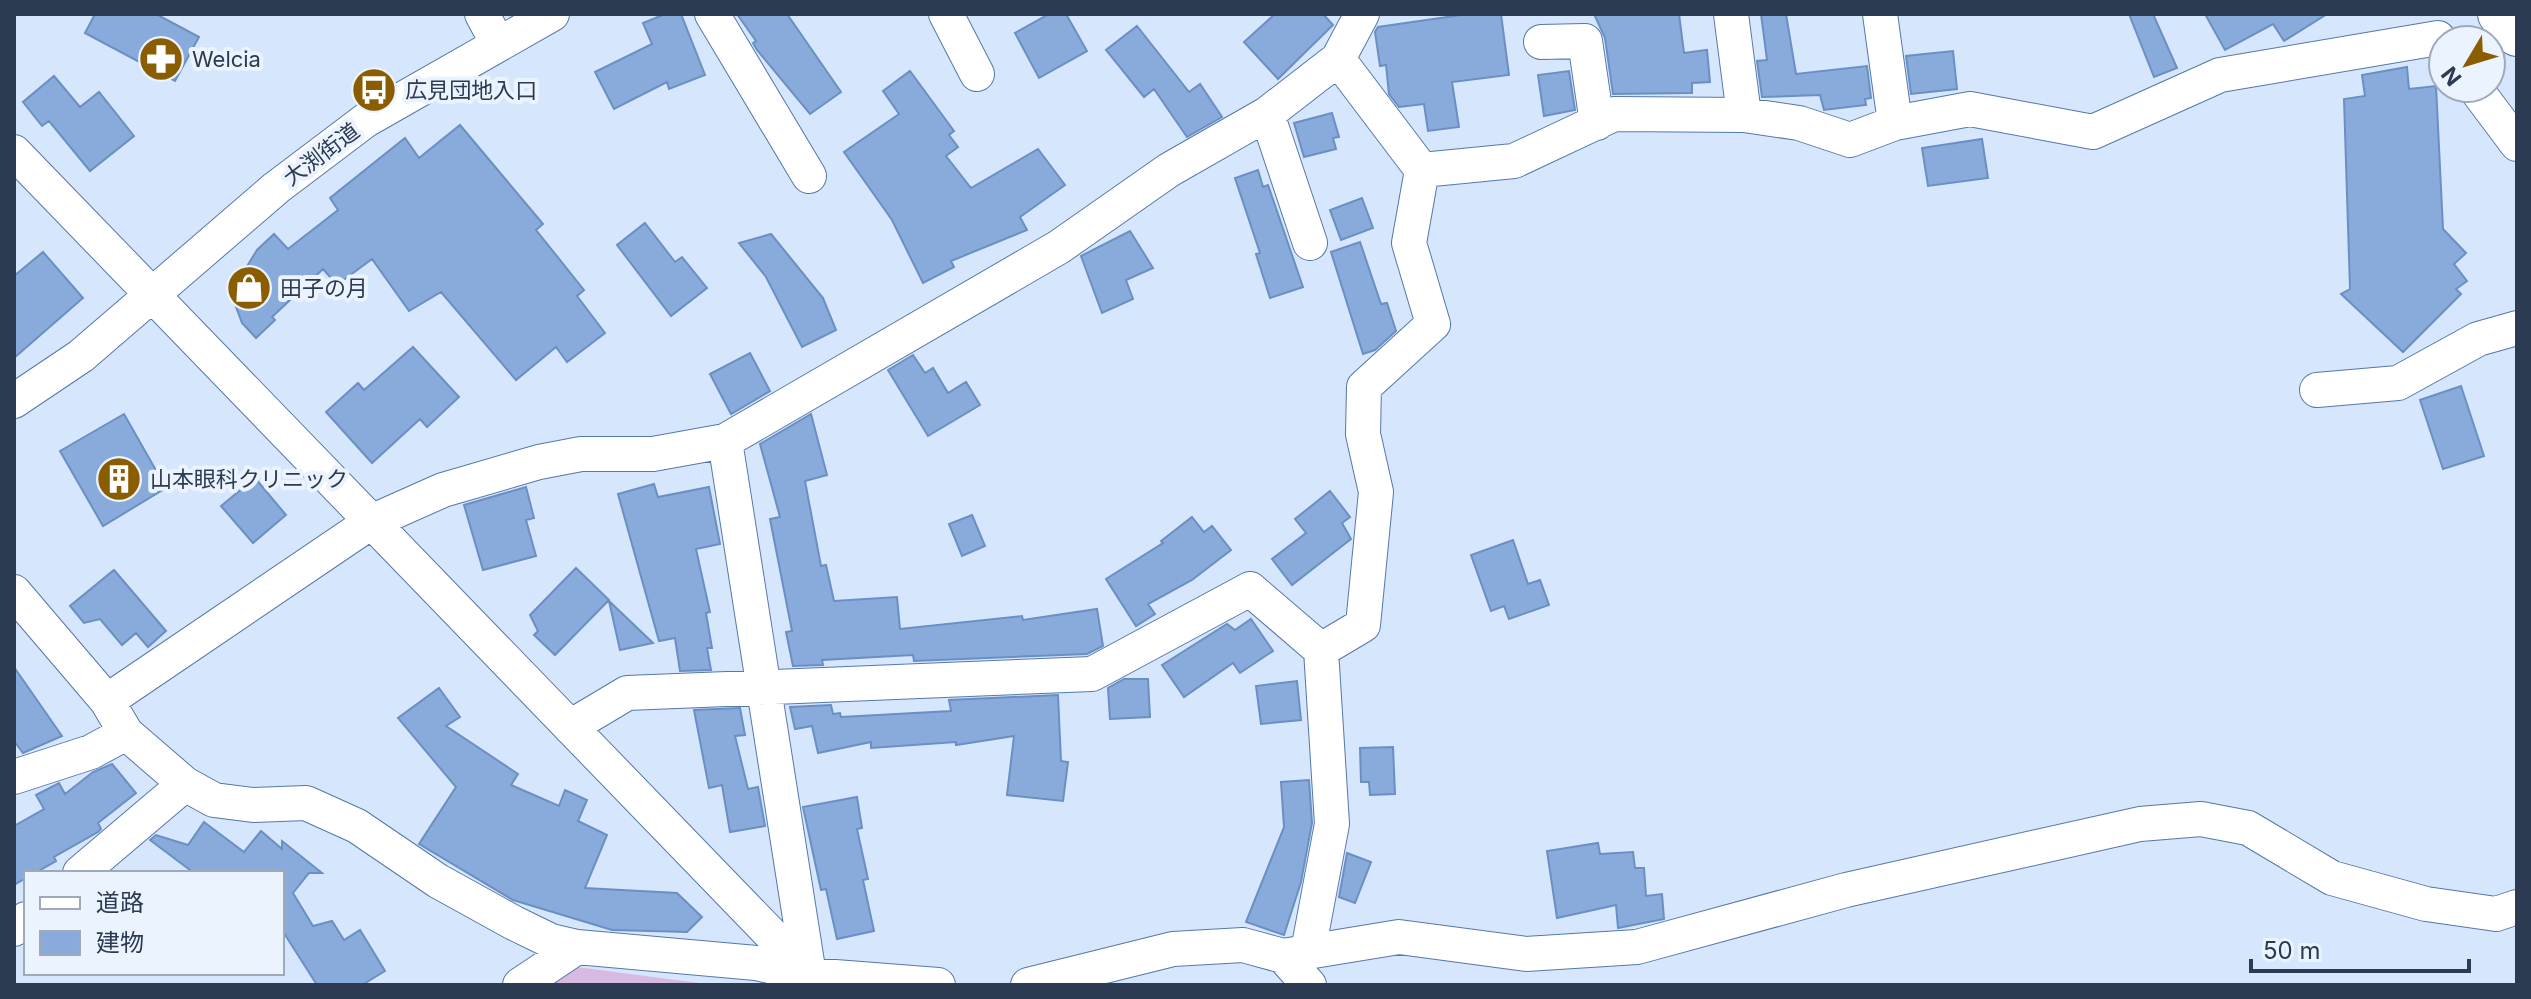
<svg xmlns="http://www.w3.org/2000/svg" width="2531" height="999" font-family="Inter,'Noto Sans JP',sans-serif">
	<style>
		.green { fill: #d7b9e1 }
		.building { fill: #89abdb; stroke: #6a8fc3; stroke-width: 2 }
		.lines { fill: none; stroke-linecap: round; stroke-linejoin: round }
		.minor-casing { stroke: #5478aa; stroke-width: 36 }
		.highway-casing { stroke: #5478aa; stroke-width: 46 }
		.minor { stroke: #fff; stroke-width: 34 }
		.highway { stroke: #fff; stroke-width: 44 }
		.labels { text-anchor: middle; stroke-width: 8; stroke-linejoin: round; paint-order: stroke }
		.poi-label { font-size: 22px; fill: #2c3b52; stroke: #ebf3fe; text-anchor: start }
		.street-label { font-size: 22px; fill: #2c3b52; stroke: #ebf3fe }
	</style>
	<rect width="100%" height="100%" fill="#d6e6fd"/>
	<!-- green -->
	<path class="green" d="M562,965L714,985H535Z"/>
	<!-- building -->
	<path class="building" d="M95,14H156L199,37L175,81L85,33Z
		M665,14H681L705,75L669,89L667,82L614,109L595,72L652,44L643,23Z
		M737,14H787L841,92L810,114L757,50L753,43L756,41Z
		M1049,14H1066L1087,51L1039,78L1015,33Z
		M1275,14H1323L1333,25L1278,79L1244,42Z
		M1468,14H1501L1509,75L1452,82L1459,127L1428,131L1424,104L1399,107L1389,94L1386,65L1380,66L1375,32L1378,27Z
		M1594,14H1679L1684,53L1707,50L1710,82L1692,83V93L1613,94L1605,38Z
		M1761,14H1786L1796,74L1867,66L1871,98L1865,99L1866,105L1824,110L1820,95L1762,97L1757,61L1767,60Z
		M2129,14H2153L2177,68L2154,77Z
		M2205,14H2327L2284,41L2273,24L2225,50Z
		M1137,26L1189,92L1200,84L1222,117L1187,137L1154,89L1144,97L1106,50Z
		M1953,51L1957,89L1911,94L1906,56Z
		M2407,67L2409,89L2436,86L2443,229L2466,253L2454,264L2467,281L2456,289L2461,294L2403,352L2341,294L2350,289L2344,99L2365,96L2362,75Z
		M910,71L954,131L949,135L958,147L946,156L971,188L1038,149L1065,185L1020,217L1027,230L951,261L954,267L923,283L892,220L844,152L899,114L883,91Z
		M1569,71L1575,110L1544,116L1538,75Z
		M54,76L80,107L99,92L134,136L90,171L49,121L42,126L23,102Z
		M1332,113L1339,137L1333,138L1336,149L1304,157L1294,123Z
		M460,125L543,224L536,230L584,290L577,296L605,333L567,362L556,347L516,380L441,292L409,311L372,259L337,285L323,269L272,317L275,320L256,338L242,323L235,304L236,284L257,250L274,234L288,249L338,210L330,198L405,138L419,158Z
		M1982,139L1988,178L1928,186L1922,148Z
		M1258,170L1263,187L1268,185L1303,287L1270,298L1256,254L1260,253L1235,178Z
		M1362,198L1373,228L1341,240L1330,210Z
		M645,223L675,262L682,257L707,288L671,316L617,245Z
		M1130,231L1153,268L1126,280L1133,299L1102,313L1081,256Z
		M771,234L823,298L836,330L802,347L766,277L739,243Z
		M1360,242L1381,304L1387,303L1396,331L1375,350L1363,354L1331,252Z
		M43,252L83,298L14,358V276Z
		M413,347L459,397L427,427L420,419L372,463L326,412L358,383L364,390Z
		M750,353L770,391L731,414L710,374Z
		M913,355L925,373L933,368L948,393L966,382L980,405L928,436L888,370Z
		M2461,386L2484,456L2443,469L2420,400Z
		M124,414L166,488L103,526L60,451Z
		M811,414L827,475L805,481L821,566L826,565L834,601L897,597L900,629L1022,616L1023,620L1097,609L1103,646L1087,654L914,661L913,655L822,660L823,665L793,666L786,632L792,631L770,519L780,517L760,444Z
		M255,478L286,515L253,543L221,506Z
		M654,484L658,497L709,487L720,544L696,549L710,612L706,613L712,648H707L711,670L680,671L675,638L659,641L618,494Z
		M526,487L534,518L526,520L536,556L483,570L464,505Z
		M1330,491L1350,517L1342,523L1351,539L1292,585L1272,559L1306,533L1295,519Z
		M972,515L985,546L962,556L949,524Z
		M1192,517L1204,532L1212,526L1231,550L1192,580L1148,604L1155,614L1136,626L1106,579L1163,543L1161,541Z
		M1513,540L1528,584L1540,580L1549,605L1509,619L1504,606L1491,611L1471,555Z
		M576,568L609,600L555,655L534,635L538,631L530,615Z
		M114,570L166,631L148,647L136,633L122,645L100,619L84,623L70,606Z
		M609,601L653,643L620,650Z
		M1251,619L1273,651L1240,673L1233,663L1184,697L1162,665L1227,624L1235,630Z
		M14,667L62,736L23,753L14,741Z
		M1124,679H1148L1150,717L1110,719L1108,688Z
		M1297,681L1301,720L1261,724L1256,686Z
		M439,688L460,717L446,726L518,774L511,785L559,806L565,790L587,800L578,821L607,835L585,888L677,893L702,917L687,932L612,930L513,900L419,844L456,787L398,718Z
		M1058,695L1061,761L1068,762L1063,801L1007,795L1014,736L956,745V742L871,748V742L818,753L812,726L795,729L790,707L831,705L833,714L840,713L841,717L951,711L949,700Z
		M740,708L745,735L735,736L748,789L758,787L765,826L730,832L722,785L709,788L694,710Z
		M1393,747L1395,794L1370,795L1369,782H1361L1360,748Z
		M112,764L136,793L98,823L101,829L98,832L54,857L56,861L35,873H26V878L14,885V826L44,809L36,795L59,783L65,794L93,772Z
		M1309,780L1312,823L1301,882L1284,935L1246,922L1284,827L1281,782Z
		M857,797L862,828L857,829L868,879L863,880L874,931L837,939L826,889L821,890L803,807Z
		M204,822L244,852L261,831L282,849V841L322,873H309L293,893L313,926L332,921L344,940L360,930L385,971L362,985H317L282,930V873H194L150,840L156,835L188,845Z
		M1598,843L1600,854L1633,852L1635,868H1644L1646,896L1662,894L1664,919L1618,928L1616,905L1557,918L1547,851Z
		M1347,853L1371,862L1355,903L1339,897Z"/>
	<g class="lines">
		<!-- minor casing -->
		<g class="minor-casing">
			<path id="minor" d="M482,14L498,44
				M712,14L809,176
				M946,14L977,74
				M1731,14L1744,115
				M1880,14L1895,123
				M1541,42L1585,41L1597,123
				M1338,59L1422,170L1514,161L1614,114L1744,115L1799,123L1850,140L1895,123L1970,109L2093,132L2220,75L2438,38
				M2475,88L2517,144
				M1267,114L1310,243
				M14,152L820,985
				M2317,390L2398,383L2478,339L2517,328
				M14,401L81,356L276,188L366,120L552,14
				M725,441L809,975
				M14,592L107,701L126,733L185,784L214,800L253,805L306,803L357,826L438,881L514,923L551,941L577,947L756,963L809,975L938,985
				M107,701L371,522L443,490L539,462L581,454H653L725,441L1059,247L1169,170L1267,114L1338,59L1362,14
				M570,727L627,693L1092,674L1250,589L1321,650
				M14,777L91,752L126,733
				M80,873L185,784
				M14,929L26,919
				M1308,951L1332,824L1321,650L1363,625L1376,492L1363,434L1364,387L1433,324L1409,243L1422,170
				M1283,956L1309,985
				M520,985L577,947
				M1028,985L1173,949L1243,945L1283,956L1399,937L1526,954L1637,947L1846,890L2140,824L2201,819L2248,828L2332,878L2426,904L2496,914L2517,907"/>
		</g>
		<!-- highway casing -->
		<g class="highway-casing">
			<path id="highway" d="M2500,14L2517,34"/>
		</g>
		<!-- minor -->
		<use href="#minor" class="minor"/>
		<!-- highway -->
		<use href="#highway" class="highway"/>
	</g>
	<!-- icons -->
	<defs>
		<g id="pharmacy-disc" transform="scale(2.3)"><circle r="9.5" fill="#8a5e00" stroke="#ebf3fe"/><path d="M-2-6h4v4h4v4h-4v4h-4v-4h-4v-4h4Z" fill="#fff"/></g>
		<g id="bus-disc" transform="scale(2.3)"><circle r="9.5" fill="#8a5e00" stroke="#ebf3fe"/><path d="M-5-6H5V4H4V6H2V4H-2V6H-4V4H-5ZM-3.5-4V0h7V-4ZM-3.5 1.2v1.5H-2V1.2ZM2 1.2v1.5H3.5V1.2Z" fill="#fff"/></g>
		<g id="shop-disc" transform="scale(2.3)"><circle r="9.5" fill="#8a5e00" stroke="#ebf3fe"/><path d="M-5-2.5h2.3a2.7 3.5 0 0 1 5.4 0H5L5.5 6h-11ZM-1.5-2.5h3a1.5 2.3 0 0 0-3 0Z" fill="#fff"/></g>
		<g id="building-disc" transform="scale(2.3)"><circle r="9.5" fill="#8a5e00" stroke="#ebf3fe"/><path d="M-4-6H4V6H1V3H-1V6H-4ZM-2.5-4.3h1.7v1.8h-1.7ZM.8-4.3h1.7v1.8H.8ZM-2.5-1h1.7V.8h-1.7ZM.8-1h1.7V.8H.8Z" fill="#fff"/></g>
	</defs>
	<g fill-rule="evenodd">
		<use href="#pharmacy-disc" x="161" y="59"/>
		<use href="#bus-disc" x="374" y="90"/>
		<use href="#shop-disc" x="249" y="288"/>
		<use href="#building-disc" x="119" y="479"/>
	</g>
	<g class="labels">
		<!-- poi labels -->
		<g class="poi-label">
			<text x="192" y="67">Welcia</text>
			<text x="405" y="98">広見団地入口</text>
			<text x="280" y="296">田子の月</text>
			<text x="150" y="487">山本眼科クリニック</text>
		</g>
		<!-- street labels -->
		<g class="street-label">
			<text transform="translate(321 154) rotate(-37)" y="8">大渕街道</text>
		</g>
	</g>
	<!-- border -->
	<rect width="2531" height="999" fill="none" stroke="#2c3b52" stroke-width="32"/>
	<!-- legend -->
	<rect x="24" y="871" width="260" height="104" fill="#ebf3fe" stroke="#9fa9b9" stroke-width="2"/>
	<rect x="40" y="897" width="40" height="12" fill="#ffffff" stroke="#9fa9b9" stroke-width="2"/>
	<text x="96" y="911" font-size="24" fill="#2c3b52">道路</text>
	<rect x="40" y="931" width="40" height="24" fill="#89abdb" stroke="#9fa9b9" stroke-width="2"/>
	<text x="96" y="951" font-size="24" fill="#2c3b52">建物</text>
	<!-- north arrow -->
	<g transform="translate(2467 64) rotate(232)"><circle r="38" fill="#ebf3fe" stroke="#9fa9b9" stroke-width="2"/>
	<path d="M0-6L14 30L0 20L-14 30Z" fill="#8a5e00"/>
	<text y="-12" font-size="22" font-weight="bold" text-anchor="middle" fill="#2c3b52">N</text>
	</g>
	<!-- scale -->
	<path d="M2251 959v12h218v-12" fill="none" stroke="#2c3b52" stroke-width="4"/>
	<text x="2263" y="959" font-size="24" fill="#2c3b52" stroke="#ebf3fe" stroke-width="6" paint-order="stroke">50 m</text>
</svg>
